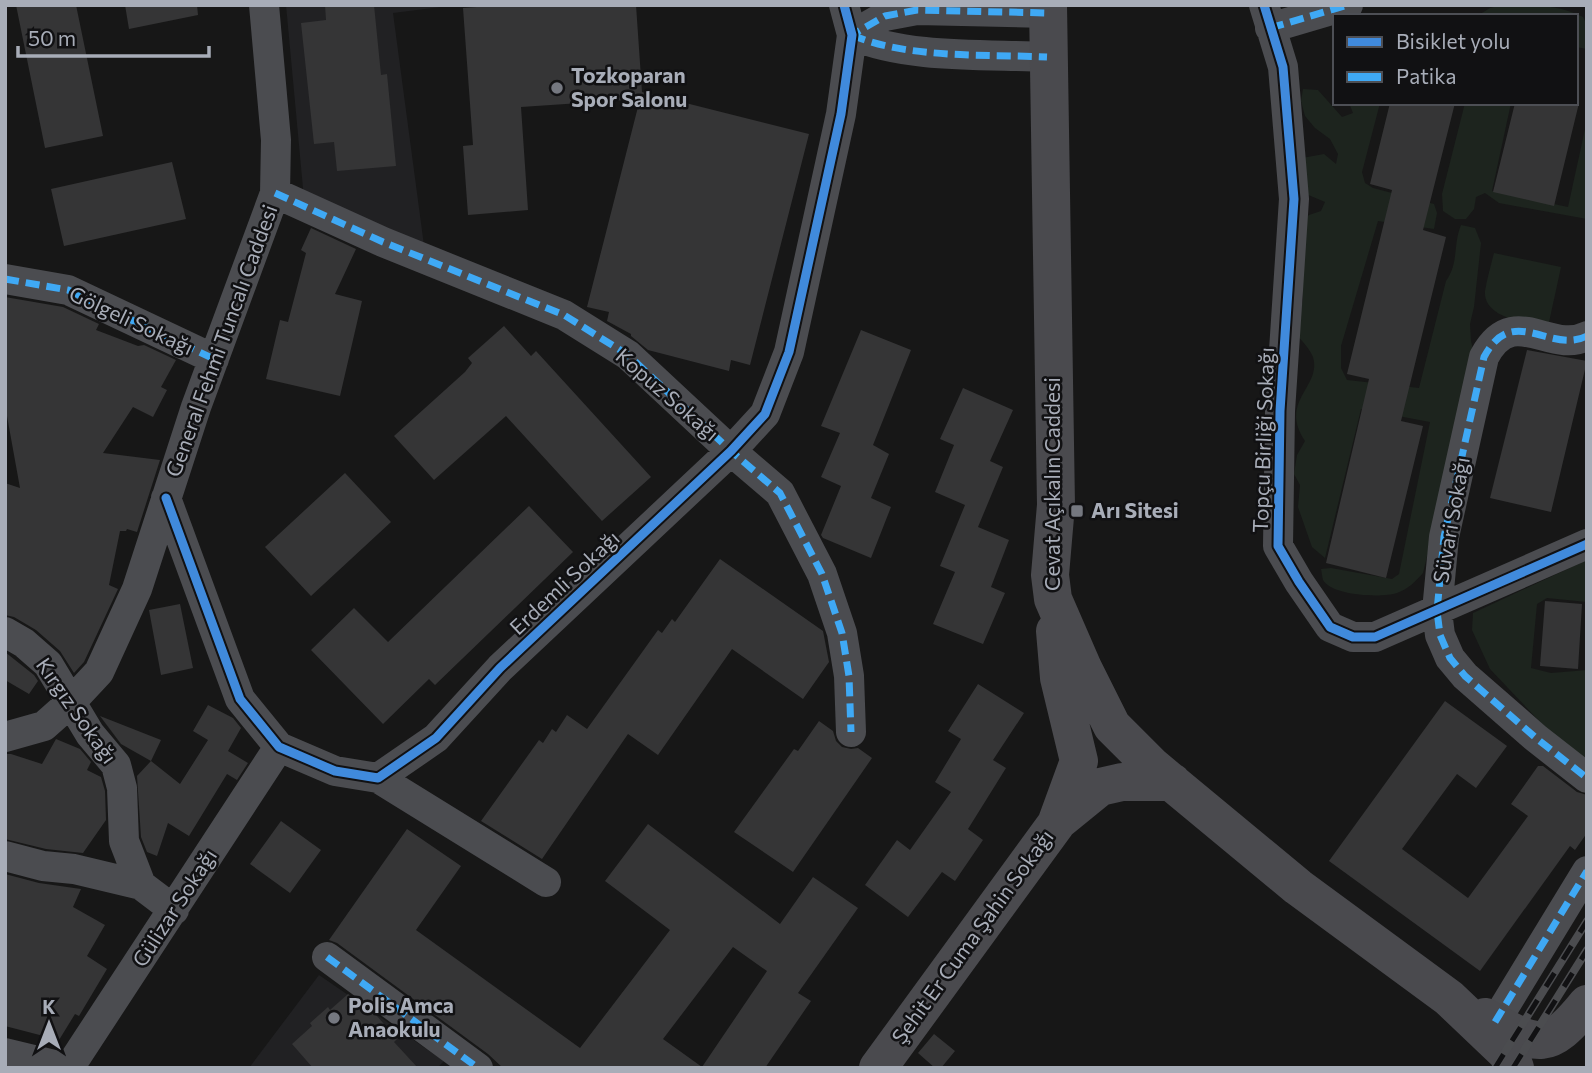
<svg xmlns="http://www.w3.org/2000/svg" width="1592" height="1073" font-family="Commissioner,sans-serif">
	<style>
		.built { fill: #212123 }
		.green { fill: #1d241e }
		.building { fill: #353536; fill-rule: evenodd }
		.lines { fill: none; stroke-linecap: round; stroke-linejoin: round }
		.street { stroke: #4b4c50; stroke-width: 30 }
		.secondary { stroke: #4a4a4e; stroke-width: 38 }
		.rail-casing { stroke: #4b4c4f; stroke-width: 8 }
		.rail { stroke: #111113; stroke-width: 5; stroke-dasharray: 16; stroke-linecap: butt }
		.quiet { stroke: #3fa9f5; stroke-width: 7; stroke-dasharray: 14 7; stroke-linecap: butt }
		.cycleway-casing { stroke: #111113; stroke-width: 13 }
		.cycleway { stroke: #408adc; stroke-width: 9 }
		.poi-dot { fill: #757880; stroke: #111113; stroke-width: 2.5 }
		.labels { text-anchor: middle; stroke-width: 5; stroke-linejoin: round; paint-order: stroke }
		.poi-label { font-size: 21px; font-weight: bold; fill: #a8adb8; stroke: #111113; text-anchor: start }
		.street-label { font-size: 21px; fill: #a8adb8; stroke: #111113 }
	</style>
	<rect width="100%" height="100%" fill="#171717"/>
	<!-- built -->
	<path class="built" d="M286,5H457L393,13L425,253L304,199Z
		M319,975L444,1061L437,1068H249Z"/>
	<!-- green -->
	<path class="green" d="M1501,5C1529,5 1558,4 1583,17L1587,25V49L1576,47V16H1477L1490,8Z
		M1303,89L1318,90L1342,117L1353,113L1349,103H1380L1362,172L1365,183L1373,188L1434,204L1437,213L1434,229L1378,221L1341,346V368L1347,380L1419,388L1446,281C1459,263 1453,244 1461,225L1475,228L1481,243L1474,307L1470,324L1471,341L1475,358L1423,573C1415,582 1408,589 1397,593C1382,598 1332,596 1323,580C1322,577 1322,573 1321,569L1331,568L1392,579L1399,574L1430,422L1361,409L1325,558L1312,547L1298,507L1300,485L1294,474L1297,455L1305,441C1278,401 1322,387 1313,357C1310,349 1301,340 1296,334L1303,299L1298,225L1309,215L1321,211L1325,202L1306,194L1302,158L1324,154L1336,164L1338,154L1330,139L1315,128L1305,116L1301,101Z
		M1465,103H1511L1492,191L1568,207L1587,120V219L1499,203L1485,193L1476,197L1474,209L1466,219H1455L1443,211L1442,194Z
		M1494,253L1561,267L1548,327C1529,323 1483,319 1485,291C1487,279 1491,265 1494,253Z
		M1587,560V602L1547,598L1537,604L1531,668L1551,673L1587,670V760L1561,744L1490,669L1472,630L1473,613Z"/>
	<!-- building -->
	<path class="building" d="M16,5H76L103,136L45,148Z
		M125,5H197L198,15L129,29Z
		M325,5H374L381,75L387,74L396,166L337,171L334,142L314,144L301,23L326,20Z
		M504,5H636L642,92L809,134L750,365L731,360L729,371L648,350L631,336V334L607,321L609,312L587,307L640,99L521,107L528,210L468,215L463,146L473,145L463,8Z
		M1390,103H1455L1423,230L1446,237L1401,421L1423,426L1386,578L1326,563L1369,379L1347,374L1392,190L1370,184Z
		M1515,103H1579L1554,206L1493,192Z
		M172,162L186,219L64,246L51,189Z
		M311,228L356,249L335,294L362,301L340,396L266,379L280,320L288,322L306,253L301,250Z
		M5,297L63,307L99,324L96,330L138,346L144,345L176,360L161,387L167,390L153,417L133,407L103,453L160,460L137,532L127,529L126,531H120L109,585L118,589L84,662L74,673L60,651L36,630L14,617L5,615V483L20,488L5,405Z
		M504,326L531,356L536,351L651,477L602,521L506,416L434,480L394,436L465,372L472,363L468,358Z
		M861,330L911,350L873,445L889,454L871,498L891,507L871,558L823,538L821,535L841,486L821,477L840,433L821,426Z
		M1527,350L1587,361L1551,512L1490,498Z
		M963,388L1013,410L990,461L1003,467L978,527L1009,540L991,587L1005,593L983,644L933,624L955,572L940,566L965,505L935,492L954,445L940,439Z
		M345,473L391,522L311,596L265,547Z
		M529,506L573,552L435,685L429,679L383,724L311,650L354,608L388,642Z
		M720,559L823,631L829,662L803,699L732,649L658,755L628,734L542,859L481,821L539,740L543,743L552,729L556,732L567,715L587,729L658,630L662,633L672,619L675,622Z
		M1545,601L1582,604L1578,669L1540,666Z
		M180,604L193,668L161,675L149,610Z
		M5,652L34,675L38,681L29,694L5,680Z
		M978,684L1024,713L993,760L1006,768L968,829L983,840L955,881L942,872L908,917L865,885L897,840L910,850L951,792L935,782L961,739L948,731Z
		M1445,701L1507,746L1476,788L1457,774L1402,849L1468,898L1528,816L1511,804L1538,766H1543L1577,792L1587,795V833L1575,850L1570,846L1480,971L1329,861Z
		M208,705L233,718L241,728L228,751L248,763L237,780L227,774L189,836L168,823L157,856L147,852L141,837L137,776L151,761L180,784L208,740L193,731Z
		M100,716L161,740L151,761L121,744Z
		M819,721L833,731L836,741L842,747L851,749L858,748L872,758L793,872L734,832L794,749L798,751Z
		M56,739L80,749L91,762L87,770L101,777L105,791L106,820L83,853L46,849L5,839V754H11L42,764Z
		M281,821L321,850L290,893L250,864Z
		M648,824L780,924L813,877L858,908L798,993L811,1001L765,1068H503L488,1054L337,943L329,940L407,829L461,866L416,930L580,1048L670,930L605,881ZM733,947L767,971L702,1067L663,1039Z
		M5,874L39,883L81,889L73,907L105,925L87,956L107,969L79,1016L75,1014L59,1040L5,1026Z
		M348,994L377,1016L397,1039L394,1042L418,1068H313L292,1044L312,1026L310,1023L328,1007L330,1010Z
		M934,1034L955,1051L941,1068H935L918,1053Z"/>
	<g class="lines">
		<!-- street -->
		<path class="street" d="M1264,5L1283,67L1294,199L1280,411L1278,546L1299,582L1330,627L1353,637H1375L1587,544
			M1270,28L1348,5
			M852,35L885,16L917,10L1048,13
			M852,35C907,59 986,54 1047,57
			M275,193L383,242L564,315L628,355L731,451L780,493L822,574L842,633L849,676L851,732
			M5,279L68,290L214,359
			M1587,336C1550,355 1513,302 1484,357L1444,537L1437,611L1440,635L1450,658L1465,676L1536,738L1587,778
			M166,498L240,699L279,747L335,771L378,778L436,738L500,668L731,451L765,414L789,352L841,114L852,35L844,5
			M5,632L24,643L48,664L90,734L116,765L122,788L124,841L141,885L174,910
			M5,737L44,726L71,702L99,672L137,589L196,407L275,193L276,140L264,5
			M378,778L546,882
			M5,856L43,866L74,869L141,885
			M327,957L478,1068
			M1495,1022L1587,871
			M5,1053L67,1068
			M69,1068L279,747"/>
		<!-- secondary -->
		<path class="secondary" d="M1048,5L1056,505L1050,575L1053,599L1083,668L1112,726L1152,766L1298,887L1449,998L1511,1057L1515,1068
			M1057,822L1100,787L1122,782H1172
			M1485,1017C1536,1045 1546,1055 1587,1004
			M878,1068L1056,824L1079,761L1059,678L1055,631"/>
		<!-- rail casing -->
		<g class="rail-casing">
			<path id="rail" d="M1495,1068L1587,921
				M1513,1068L1587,950"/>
		</g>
		<!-- rail -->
		<use href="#rail" class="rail"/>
		<!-- quiet -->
		<path class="quiet" d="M1270,28L1348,5
			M852,35C907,59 986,54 1047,57
			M851,40L852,35L885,16L917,10L1048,13
			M275,193L383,242L564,315L628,355L731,451L780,493L822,574L842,633L849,676L851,732
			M5,279L68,290L214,359
			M1587,336C1550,355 1513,302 1484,357L1444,537L1437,611L1440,635L1450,658L1465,676L1536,738L1587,778
			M327,957L478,1068
			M1495,1022L1587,871"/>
		<!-- cycleway casing -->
		<g class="cycleway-casing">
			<path id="cycleway" d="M1264,5L1283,67L1294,199L1280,411L1278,546L1299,582L1330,627L1353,637H1375L1587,544
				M166,498L240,699L279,747L335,771L378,778L436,738L500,668L731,451L765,414L789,352L841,114L852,35L844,5"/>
		</g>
		<!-- cycleway -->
		<use href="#cycleway" class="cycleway"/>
	</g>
	<!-- markers -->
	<g class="poi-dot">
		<circle cx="557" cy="88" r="7"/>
		<rect x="1070" y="504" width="14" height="14" rx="3.5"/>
		<circle cx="334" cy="1018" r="7"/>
	</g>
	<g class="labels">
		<!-- poi labels -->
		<g class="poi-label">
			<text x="571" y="83">Tozkoparan<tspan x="571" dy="24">Spor Salonu</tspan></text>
			<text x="1091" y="518">Arı Sitesi</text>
			<text x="348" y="1013">Polis Amca<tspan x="348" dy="24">Anaokulu</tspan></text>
		</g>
		<!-- street labels -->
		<g class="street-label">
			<text transform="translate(131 321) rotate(25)" y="7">Gölgeli Sokağı</text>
			<text transform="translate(222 341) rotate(-70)" y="7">General Fehmi Tuncalı Caddesi</text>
			<text transform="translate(667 395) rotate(41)" y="7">Kopuz Sokağı</text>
			<text transform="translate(1264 440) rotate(-88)" y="7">Topçu Birliği Sokağı</text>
			<text transform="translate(1053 484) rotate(-90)" y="7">Cevat Açıkalın Caddesi</text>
			<text transform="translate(1452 520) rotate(-80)" y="7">Süvari Sokağı</text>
			<text transform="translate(565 583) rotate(-43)" y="7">Erdemli Sokağı</text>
			<text transform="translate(76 711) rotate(55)" y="7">Kırgız Sokağı</text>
			<text transform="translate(175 908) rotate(-57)" y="7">Gülizar Sokağı</text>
			<text transform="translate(973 937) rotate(-54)" y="7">Şehit Er Cuma Şahin Sokağı</text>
		</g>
	</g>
	<!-- border -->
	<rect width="1592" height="1073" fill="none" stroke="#a8adb8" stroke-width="14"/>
	<!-- legend -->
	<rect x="1333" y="14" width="245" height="91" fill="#111113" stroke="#4d4f55" stroke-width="2"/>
	<rect x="1347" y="37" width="35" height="10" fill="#408adc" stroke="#4d4f55" stroke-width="2"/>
	<text x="1396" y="49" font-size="21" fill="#a8adb8">Bisiklet yolu</text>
	<rect x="1347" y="72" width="35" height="10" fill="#3fa9f5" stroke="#4d4f55" stroke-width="2"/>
	<text x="1396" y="84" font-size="21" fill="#a8adb8">Patika</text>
	<!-- north arrow -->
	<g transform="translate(49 1024)" stroke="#111113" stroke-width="5" paint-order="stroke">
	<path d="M0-5L12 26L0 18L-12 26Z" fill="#a8adb8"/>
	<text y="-10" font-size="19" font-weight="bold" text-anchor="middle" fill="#a8adb8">K</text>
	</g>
	<!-- scale -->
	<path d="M18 46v10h191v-10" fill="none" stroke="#a8adb8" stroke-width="3.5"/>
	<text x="28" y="46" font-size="21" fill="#a8adb8" stroke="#111113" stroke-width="5" paint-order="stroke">50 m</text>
</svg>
